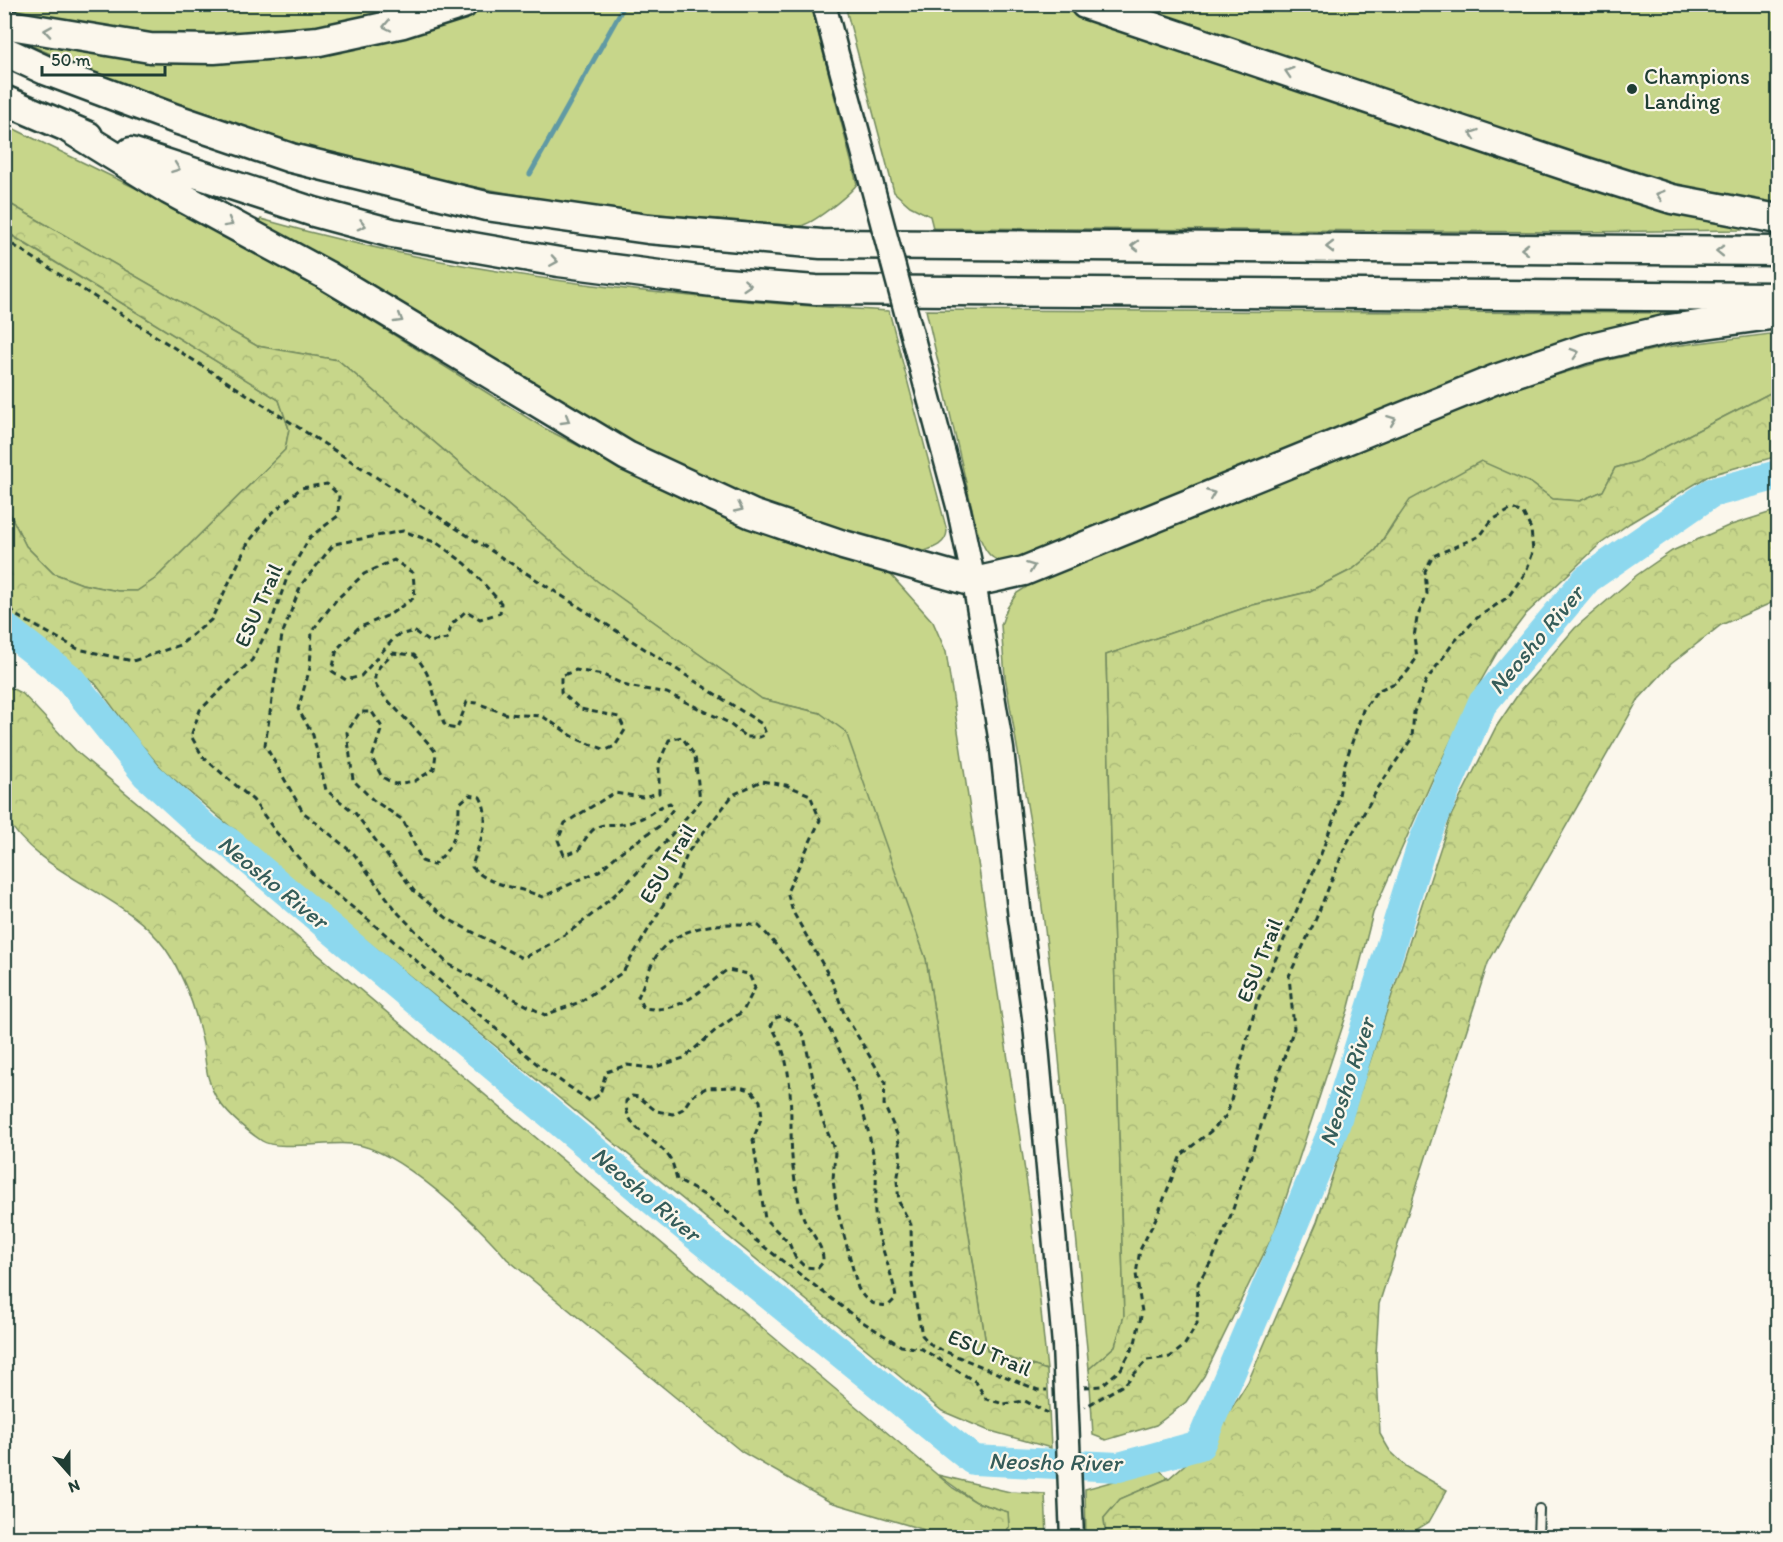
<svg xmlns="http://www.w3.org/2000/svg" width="1783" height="1542" font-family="Itim,sans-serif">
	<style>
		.grass { fill: #c7d68a; stroke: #738a5f; stroke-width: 1.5 }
		.forest { fill: url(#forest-crowns); stroke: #738a5f; stroke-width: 1.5 }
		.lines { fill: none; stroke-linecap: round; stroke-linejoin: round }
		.stream { stroke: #619aa4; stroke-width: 5 }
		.river { stroke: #8dd8ee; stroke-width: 30 }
		.service-casing { stroke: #1f3d34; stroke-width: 12 }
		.secondary-casing { stroke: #1f3d34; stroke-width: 27 }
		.motorway-casing { stroke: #1f3d34; stroke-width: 33 }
		.path { stroke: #1f3d34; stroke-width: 3; stroke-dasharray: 6 4.5; stroke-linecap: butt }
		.service { stroke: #fbf7ec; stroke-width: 8 }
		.secondary { stroke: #fbf7ec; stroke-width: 22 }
		.motorway { stroke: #fbf7ec; stroke-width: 28 }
		.secondary-bridge-casing { stroke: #1f3d34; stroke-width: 27; stroke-linecap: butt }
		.secondary-bridge { stroke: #fbf7ec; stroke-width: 22 }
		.oneway { stroke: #8d9a90 }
		.poi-dot { fill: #1f3d34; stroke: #fbf7ec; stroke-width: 2 }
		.labels { text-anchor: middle; stroke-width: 4.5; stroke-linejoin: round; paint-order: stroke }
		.poi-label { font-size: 22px; fill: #1f3d34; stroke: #fbf7ec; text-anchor: start }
		.street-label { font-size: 22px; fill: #1f3d34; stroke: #fbf7ec }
		.water-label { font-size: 24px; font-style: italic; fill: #355c59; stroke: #fbf7ec }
	</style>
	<defs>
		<pattern id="forest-crowns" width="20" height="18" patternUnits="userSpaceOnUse" patternTransform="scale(1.5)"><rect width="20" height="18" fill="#c7d68a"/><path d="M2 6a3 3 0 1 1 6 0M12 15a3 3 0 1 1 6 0" fill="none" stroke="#aab978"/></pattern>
	</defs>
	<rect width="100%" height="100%" fill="#fbf7ec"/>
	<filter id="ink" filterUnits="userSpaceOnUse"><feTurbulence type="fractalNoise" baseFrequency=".0167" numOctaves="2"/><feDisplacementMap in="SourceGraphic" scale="12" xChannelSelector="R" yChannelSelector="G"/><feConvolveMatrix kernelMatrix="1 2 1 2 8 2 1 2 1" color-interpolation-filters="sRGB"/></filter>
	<g filter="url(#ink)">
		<!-- grass -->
		<path class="grass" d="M4,5H429L277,35L140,36L5,11Z
			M488,5H811L857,184C849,195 813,224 800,226C792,227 781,224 773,224C746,221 719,219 692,217C459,198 229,136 17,39L57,41L390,33Z
			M845,5H1072L1742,221V230L1574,232L933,228L930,216L910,206L894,192Z
			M1131,5H1778V207L1703,197Z
			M4,124L197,218L278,263L544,428L688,502L772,537L890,574L933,622L946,652L1030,1204L1047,1370L987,1351L926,959L820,713L762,699L597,581L338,360L257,346L5,201Z
			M261,219C465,277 677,299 889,311L947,531C946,547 928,549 916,554L701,483L256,227Z
			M4,231L279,400L289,429L285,450L155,579L137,591H118L82,584L53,573L26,546L5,504Z
			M926,310L1678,313L1681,321L1025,563C993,563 988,560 977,530Z
			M1778,333V389L1636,462L1615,468L1603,491L1580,501L1553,499L1531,483L1397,517L1376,550L1353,569L1308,592L1253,605L1106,655L1124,1316L1115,1346L1089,1369L1051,976L1034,845L1005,677L1001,625L1007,608L1017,593L1047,574L1507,390L1600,362L1666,347Z
			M1158,1469L1169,1478L1120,1499L1104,1518L1106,1537H1086L1085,1489Z
			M938,1475L1010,1492L1045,1494L1047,1537H1001L1009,1527L1008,1512L976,1502Z"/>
		<!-- forest -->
		<path class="forest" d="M5,201L257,346L338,360L597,581L762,699L820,713L846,732L926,959L987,1351L1047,1370L1051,1448L987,1430L942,1411L909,1384L329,910L163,770L137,740L95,683L70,667L5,613V504L26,546L53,573L82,584L118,591H137L155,579L285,450L289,429L279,400L5,231Z
			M1778,389V456L1710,475L1630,523L1599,545L1526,614L1498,651L1474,693L1435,774L1373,913L1349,1007L1275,1231L1204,1376L1186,1402L1156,1425L1106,1440L1093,1435L1089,1369L1115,1346L1124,1316L1106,655L1253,605L1308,592L1353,569L1376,550L1410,500L1481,461L1531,483L1553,499L1580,501L1603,491L1615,468L1636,462Z
			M1778,510V600L1721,625L1671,664L1638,700L1488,963L1379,1304L1376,1354L1380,1434L1390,1451L1407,1467L1447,1490L1429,1522L1403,1538L1106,1537L1104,1518L1120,1499L1169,1478L1197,1454L1226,1417L1248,1382L1317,1222L1451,816L1496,727L1521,690L1575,628L1637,575L1672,551L1728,526Z
			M5,685L23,694L77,752L953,1488L976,1502L1008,1512L1009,1527L1001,1537H940L928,1531L830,1502L742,1452L507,1259C478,1224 398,1148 352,1144C331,1141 277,1151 262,1141C246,1130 226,1113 216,1097C206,1080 206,1063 203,1044C196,1010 185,977 165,948C124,891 40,878 5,816Z"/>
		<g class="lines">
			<!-- stream -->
			<path class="stream" d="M530,174L625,4"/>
			<!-- river -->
			<path class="river" d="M4,627L69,678L147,775L205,828L228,842L660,1206L973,1460L1119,1467L1200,1445L1334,1128L1422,845L1482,704L1587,579L1711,493L1778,475"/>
			<!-- service casing -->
			<g class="service-casing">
				<path id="service" d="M1538,1538L1539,1509"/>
			</g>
			<!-- secondary casing -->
			<g class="secondary-casing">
				<path id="secondary" d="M824,4L838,58
					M914,342L959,510L974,582L1002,749L1020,918L1035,1024L1064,1345"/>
			</g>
			<!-- motorway casing -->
			<g class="motorway-casing">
				<path id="motorway" d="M1085,4L1570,167L1672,199L1778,219
					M4,24L150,48L214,49L319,41L403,23L463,4
					M4,51L45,70L176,119L291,158L486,206L648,229L821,244L1778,251
					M4,100L88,136
					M70,129L169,190L326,275L627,456L752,514L843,545L974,582L1024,571L1496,379L1584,349L1669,329L1778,314
					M131,152L314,212L392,233L559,262L713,282L816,290L1778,297"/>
			</g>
			<!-- path -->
			<path class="path" d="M4,239L762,724L766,734L760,737H746L727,722L667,693L627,686L603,675L576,670L561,676V692L580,709L619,717L625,730L615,746L606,750L577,739L542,716L506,714L477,703L467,702L457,729L446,727C432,701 436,678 414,655L393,653C384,662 373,669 375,683C376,692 426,737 436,753L434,769L415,781L395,784L382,777L372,758L382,727L372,712H360L347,732L353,780L373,800L403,820L422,861L433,865C453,849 459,829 459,804L469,795L480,797C493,820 478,843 472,867C490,887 518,886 542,897L599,871L622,851L661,825L673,809L670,803C657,807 649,816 637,820C607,832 599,811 579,850L564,855L558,840L565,823L614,793L642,797L659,793V763L669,740L682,737L695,756L700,801C650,861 594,927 522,958L448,919L414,891L355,813L326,790L313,735L298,709L310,668L312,631L336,600L364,574L394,560L413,573L415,597L389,615L358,628L337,649L332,671L346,680L361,676L396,636L414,631L429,642L447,639L452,624L466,611L480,619L500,613L501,603L466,564L437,543L403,531L334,544L301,585L282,635L265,745L303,812L354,854L399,914L448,964L545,1015L580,1002L623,972L675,885L688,852L733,795L761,781L786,785L810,795L820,820L787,892L793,912L832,981L844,1013L885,1082L884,1105L898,1136L901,1159L897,1181L899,1202L911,1225L912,1283L922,1335L932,1346L1038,1390H1047
				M4,600L17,616L78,649L133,661L180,645L211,620L248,543L270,515L301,488L327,484L339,495L338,516L310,537L288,575L271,623L252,660L200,710L191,736L203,757L253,800L276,832L318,880L371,922L543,1069L590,1101L600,1094L606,1072L627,1065L652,1068L684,1058L716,1030L743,1011L755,988L749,974L727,970C698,991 682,1014 643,1008L638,997C645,983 650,963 660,951C682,924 728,921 759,926C815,983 869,1096 876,1176C877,1189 874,1201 875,1213C877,1242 892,1269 896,1298L889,1305C874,1307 865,1301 858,1288L837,1209L833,1180L835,1151L821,1116L804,1036L795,1023L782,1016L775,1018L771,1026C802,1073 784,1133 796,1185C798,1197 800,1211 805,1221C812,1235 824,1246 823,1262L818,1268L805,1267L795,1257L789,1243L765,1219L753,1140L762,1116L760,1101L751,1090L739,1087L706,1088L692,1096L683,1109L673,1114L656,1111L639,1097L632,1096L626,1101C624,1129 655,1137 669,1157C673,1162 675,1173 677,1180L708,1197L739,1221L754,1239L858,1319L901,1346L922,1349L976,1382L986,1399L1004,1404L1025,1401L1048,1413
				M1084,1387L1101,1386L1121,1369L1135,1343L1142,1312L1136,1274L1140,1250L1158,1214L1181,1155L1211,1131L1227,1115L1257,1002L1321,854L1336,813L1344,766L1363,710L1377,691L1395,683L1408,671L1417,657L1414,637L1417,618L1427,594L1425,571L1433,556L1480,536L1492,520L1512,509L1523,513L1531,529L1533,552L1526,572L1508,597L1477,618L1454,642L1426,681L1414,712L1412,738L1378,788L1346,845L1315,921L1289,976L1294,1028L1231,1215L1212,1260L1198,1283L1197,1324L1184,1346L1170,1357L1147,1360L1125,1384L1085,1407"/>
			<!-- service -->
			<use href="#service" class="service"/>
			<!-- secondary -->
			<use href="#secondary" class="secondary"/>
			<!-- motorway -->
			<use href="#motorway" class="motorway"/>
			<!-- secondary-bridge casing -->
			<g class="secondary-bridge-casing">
				<path id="secondary-bridge" d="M838,58L914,342
					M1064,1345L1072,1538"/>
			</g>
			<!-- secondary-bridge -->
			<use href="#secondary-bridge" class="secondary-bridge"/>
		</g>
		<!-- one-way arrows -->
		<defs><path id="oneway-chevron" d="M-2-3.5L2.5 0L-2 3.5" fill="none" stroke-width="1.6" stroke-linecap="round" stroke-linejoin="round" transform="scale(1.5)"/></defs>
		<g class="oneway">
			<use href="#oneway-chevron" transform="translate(387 26) rotate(168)"/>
			<use href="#oneway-chevron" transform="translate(48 31) rotate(-171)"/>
			<use href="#oneway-chevron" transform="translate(1289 72) rotate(-162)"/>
			<use href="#oneway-chevron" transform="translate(1474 134) rotate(-161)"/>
			<use href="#oneway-chevron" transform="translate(176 168) rotate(20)"/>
			<use href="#oneway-chevron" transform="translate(1660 195) rotate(-163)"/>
			<use href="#oneway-chevron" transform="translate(229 223) rotate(29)"/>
			<use href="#oneway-chevron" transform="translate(362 225) rotate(15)"/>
			<use href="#oneway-chevron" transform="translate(1135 246) rotate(-180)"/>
			<use href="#oneway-chevron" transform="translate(1330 247) rotate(-180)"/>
			<use href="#oneway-chevron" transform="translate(1525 249) rotate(-179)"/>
			<use href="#oneway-chevron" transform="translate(1720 251) rotate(-179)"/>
			<use href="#oneway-chevron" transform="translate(554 261) rotate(9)"/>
			<use href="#oneway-chevron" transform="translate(747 285) rotate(4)"/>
			<use href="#oneway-chevron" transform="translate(399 319) rotate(31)"/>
			<use href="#oneway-chevron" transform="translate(1575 353) rotate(-18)"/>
			<use href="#oneway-chevron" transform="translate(566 420) rotate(31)"/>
			<use href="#oneway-chevron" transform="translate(1392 420) rotate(-21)"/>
			<use href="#oneway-chevron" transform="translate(1211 494) rotate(-22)"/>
			<use href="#oneway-chevron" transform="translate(739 508) rotate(25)"/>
			<use href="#oneway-chevron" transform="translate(1031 567) rotate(-21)"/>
		</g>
	</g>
	<!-- markers -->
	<circle class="poi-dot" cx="1632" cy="89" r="6"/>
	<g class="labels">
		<!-- poi labels -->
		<g class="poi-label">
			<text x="1644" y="84">Champions<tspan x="1644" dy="25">Landing</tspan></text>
		</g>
		<!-- street labels -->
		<g class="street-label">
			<text transform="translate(258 605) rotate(-66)" y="8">ESU Trail</text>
			<text transform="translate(667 863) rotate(-59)" y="8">ESU Trail</text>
			<text transform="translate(1259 960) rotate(-68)" y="8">ESU Trail</text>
			<text transform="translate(990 1352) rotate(23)" y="8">ESU Trail</text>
		</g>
		<!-- water labels -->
		<g class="water-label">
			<text transform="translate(1536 640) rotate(-50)" y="8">Neosho River</text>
			<text transform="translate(273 882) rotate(39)" y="8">Neosho River</text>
			<text transform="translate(1347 1082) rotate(-72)" y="8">Neosho River</text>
			<text transform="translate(646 1194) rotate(40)" y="8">Neosho River</text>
			<text transform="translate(1055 1462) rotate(1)" y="8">Neosho River</text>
		</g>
	</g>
	<!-- margin -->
	<rect width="1783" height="1542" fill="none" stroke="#fbf7ec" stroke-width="24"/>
	<rect x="12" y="12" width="1759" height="1518" fill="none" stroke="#1f3d34" stroke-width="2" filter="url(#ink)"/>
	<!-- north arrow -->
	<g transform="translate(69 1473) rotate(159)" stroke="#fbf7ec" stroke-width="4.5" paint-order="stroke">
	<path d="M0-4.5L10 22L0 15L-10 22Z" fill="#1f3d34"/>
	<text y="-9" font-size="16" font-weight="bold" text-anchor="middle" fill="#1f3d34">N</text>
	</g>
	<!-- scale -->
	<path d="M42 66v9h123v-9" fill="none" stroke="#1f3d34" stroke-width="3"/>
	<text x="51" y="66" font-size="18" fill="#1f3d34" stroke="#fbf7ec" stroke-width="4.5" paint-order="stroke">50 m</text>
</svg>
